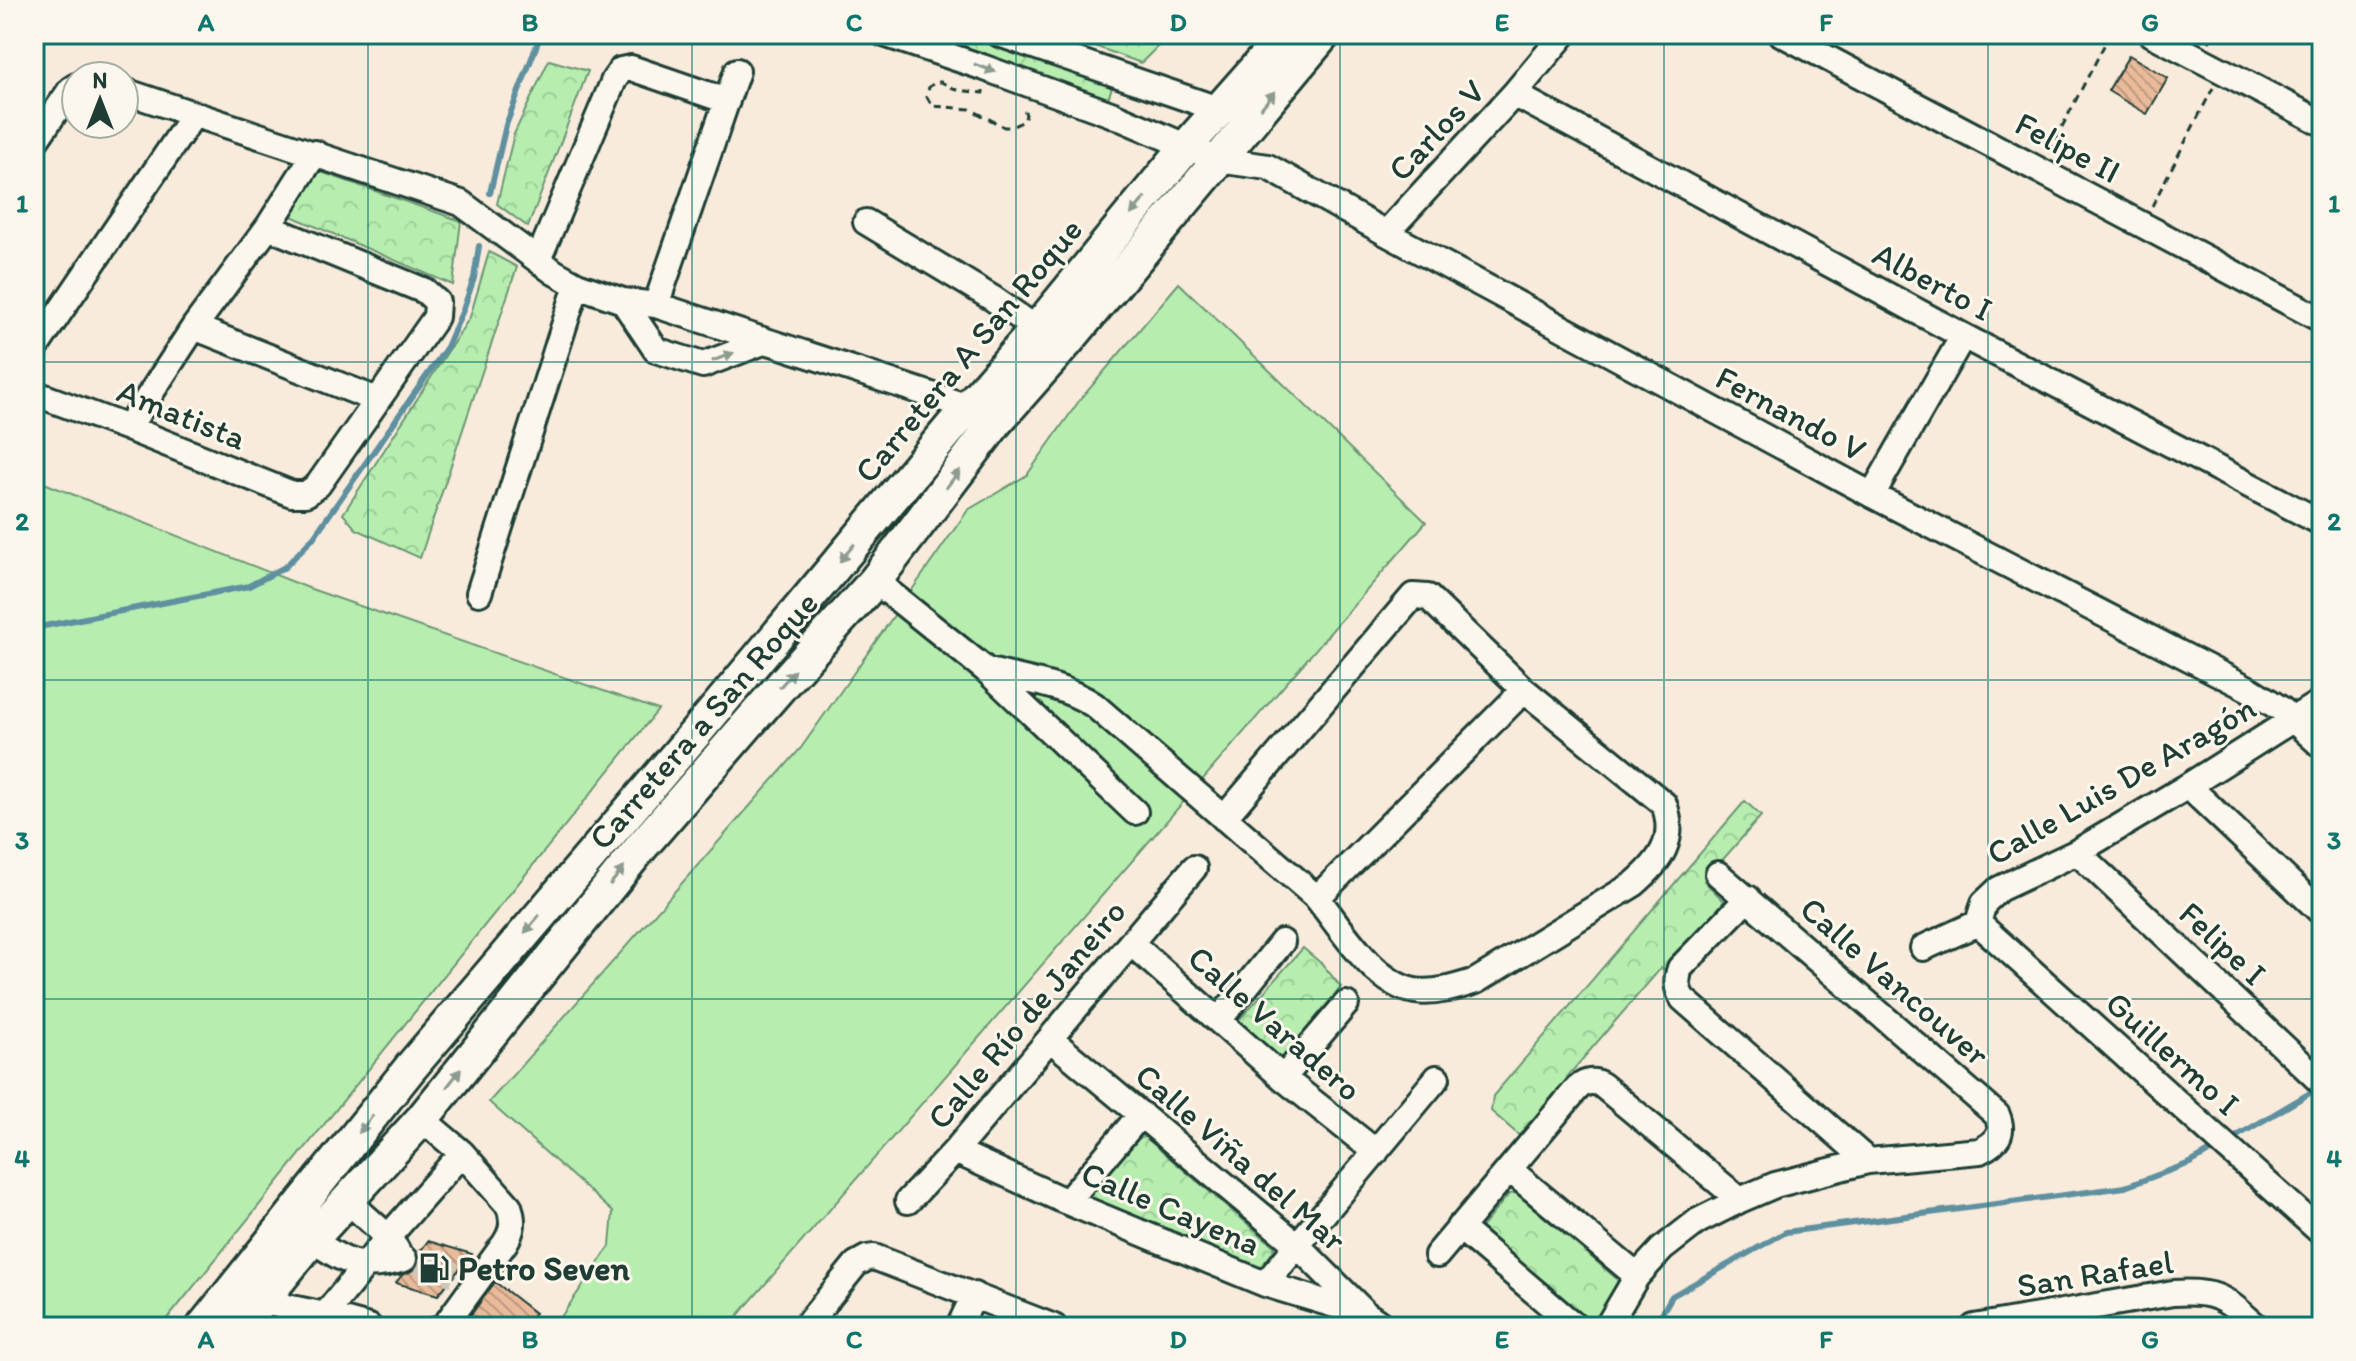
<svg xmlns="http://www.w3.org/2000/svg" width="2356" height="1361" font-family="Itim,sans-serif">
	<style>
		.green { fill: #b7eeb0; stroke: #6b9672; stroke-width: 2 }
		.park { fill: url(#park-crowns); stroke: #6b9672; stroke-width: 2 }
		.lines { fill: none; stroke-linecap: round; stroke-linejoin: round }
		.stream { stroke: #5e90a0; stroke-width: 6 }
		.building { fill: url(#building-back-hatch); stroke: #1f3d34; stroke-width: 2 }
		.minor-tunnel { stroke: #cdc8ba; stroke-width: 24; stroke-dasharray: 24 12; stroke-linecap: butt }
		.minor-casing { stroke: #1f3d34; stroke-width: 30 }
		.major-casing { stroke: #1f3d34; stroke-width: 38 }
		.path { stroke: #1f3d34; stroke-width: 3; stroke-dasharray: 8 6; stroke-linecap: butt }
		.minor { stroke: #fbf7ec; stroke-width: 24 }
		.major { stroke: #fbf7ec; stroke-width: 32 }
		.oneway { fill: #8d9a90 }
		.grid { fill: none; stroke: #0f766e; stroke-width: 2; stroke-opacity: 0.55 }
		.labels { text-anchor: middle; stroke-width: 6; stroke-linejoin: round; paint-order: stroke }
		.street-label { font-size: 34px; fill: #1f3d34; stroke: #fbf7ec }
		.poi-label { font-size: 34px; font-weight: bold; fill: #1f3d34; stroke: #fbf7ec; text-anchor: start }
		.neatline { fill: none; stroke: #0f766e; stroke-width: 3 }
		.grid-label { font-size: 26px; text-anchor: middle; font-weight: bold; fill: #0f766e }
	</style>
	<defs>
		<pattern id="park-crowns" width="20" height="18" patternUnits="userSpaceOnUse" patternTransform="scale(2)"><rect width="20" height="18" fill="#b7eeb0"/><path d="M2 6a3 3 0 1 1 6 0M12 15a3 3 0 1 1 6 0" fill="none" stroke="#9dcd98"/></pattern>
		<pattern id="building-back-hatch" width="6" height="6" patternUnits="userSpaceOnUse" patternTransform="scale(2)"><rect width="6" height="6" fill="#eabb9b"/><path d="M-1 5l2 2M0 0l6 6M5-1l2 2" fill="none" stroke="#bd997f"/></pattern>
	</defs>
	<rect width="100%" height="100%" fill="#f8ebdc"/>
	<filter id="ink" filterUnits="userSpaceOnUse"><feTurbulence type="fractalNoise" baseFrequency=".0125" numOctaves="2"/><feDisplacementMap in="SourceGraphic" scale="16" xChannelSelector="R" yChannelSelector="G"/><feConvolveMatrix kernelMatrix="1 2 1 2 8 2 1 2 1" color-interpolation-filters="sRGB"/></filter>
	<g filter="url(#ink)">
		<!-- green -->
		<path class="green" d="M1179,283L1426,522L728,1327H554L610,1246L613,1212L489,1102L801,748L968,510L1027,475L1079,401Z
			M34,479L311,589L658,710L161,1327H34Z"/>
		<!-- park -->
		<path class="park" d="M922,34H962L1112,87L1108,99Z
			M1062,34H1160L1159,45L1141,63Z
			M549,60L588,71L528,227L497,204L514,134Z
			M318,171L461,221L453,285L291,216Z
			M489,252L517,267L420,558L356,529L343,514L470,317Z
			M1745,801L1761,816L1704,881L1724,901L1669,971L1661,968L1567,1077L1563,1090L1521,1137L1491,1111L1493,1096Z
			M1303,948L1323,965L1341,987L1281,1060L1271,1063L1231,1029Z
			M1145,1137L1275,1247L1264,1268L1251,1270L1083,1201L1135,1138Z
			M1516,1193L1617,1279L1619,1288L1596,1327H1585L1479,1230L1509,1194Z"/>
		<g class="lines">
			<!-- stream -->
			<path class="stream" d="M490,193L506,125L541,34
				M34,628L249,586L285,567L313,538L447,347L463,310L474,278L479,246
				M2237,1136L2310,1093
				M1654,1327L1672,1296L1786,1232L2125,1187L2190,1163L2209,1152"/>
		</g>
		<!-- building -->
		<path class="building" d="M2129,55L2168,78L2147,114L2108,91Z
			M428,1241L472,1254L438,1295L396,1283L402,1275L415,1269L419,1262L418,1254Z
			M495,1282L535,1313L525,1327H462Z"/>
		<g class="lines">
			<!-- minor-tunnel -->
			<path class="minor-tunnel" d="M413,1260L454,1275"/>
			<!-- minor casing -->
			<g class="minor-casing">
				<path id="minor" d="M884,34L982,67L1111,114L1218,160L1268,167L1386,233L1872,495L2249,689L2281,709L2322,746
					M999,34L1218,109
					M1782,34L2322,320
					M2152,34L2322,123
					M124,91L461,203L554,272L577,285L623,301L656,305L968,407
					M1514,94L1963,336L2322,523
					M34,143L71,89L76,86
					M866,222L992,298L1037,329
					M1386,233L1514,94L1564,34
					M538,260L614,80L621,70L631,68L727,101
					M623,301L656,350L703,365L766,341
					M656,305L737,71
					M194,327L377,400
					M34,350L194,114
					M34,393L128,428L292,494H306L318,485L436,317L437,302L425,291L268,227
					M128,428L194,327L268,227L315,153
					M1872,495L1963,336
					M875,581L986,670L1135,812
					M479,593L577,285
					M986,670C1022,680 1062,684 1094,705L1317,898L1524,690
					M2188,786L2322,913
					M1224,818L1413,596L1428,597L1524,690L1664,804C1677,839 1661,861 1634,884L1476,981C1457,987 1435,994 1415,991C1374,984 1342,929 1317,898
					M2077,852L2322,1083
					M1748,898L1680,968C1676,980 1676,988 1683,999L1868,1161
					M1978,923L2322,1233
					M1131,943L1283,1078L1376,1152
					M1923,948L1978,923L1984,903L1999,889L2077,852L2188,786L2322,701
					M1219,1020L1282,942
					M1050,1039L1297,1245L1366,1314L1385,1327
					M1283,1078L1346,1004
					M422,1119L462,1153L509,1206C514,1221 513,1230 505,1243L446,1324L441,1327
					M955,1151L1067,1202L1265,1284L1361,1313
					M1510,1170L1637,1276
					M348,1201L388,1237L397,1250
					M908,1201L955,1151L1194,868
					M1067,1202L1141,1114
					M1459,1227L1576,1327
					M312,1239C345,1264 363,1271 404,1259
					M1437,1255L1575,1091C1583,1082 1592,1079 1602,1085L1740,1200
					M1265,1284L1437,1078
					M263,1302L325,1315L369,1327
					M325,1315L388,1237L462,1153
					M805,1327L856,1264L867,1258L874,1257L1054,1327
					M959,1327L974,1295
					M1607,1327L1637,1276L1662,1249L1698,1221L1740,1200L1775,1185L1868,1161L1980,1151C1997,1142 2005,1134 1997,1115L1718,874
					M1974,1327L2173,1293C2218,1290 2224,1298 2257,1327"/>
			</g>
			<!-- major casing -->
			<g class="major-casing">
				<path id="major" d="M203,1327L411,1067L710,716L968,407L1037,329L1187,146L1286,34
					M241,1327L312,1239L422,1119L642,846L787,679L875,581L996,422L1065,344L1324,34"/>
			</g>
			<!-- path -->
			<path class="path" d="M2209,42L2213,34
				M983,90V93L957,90L941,82H936L929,87L927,97L932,106L970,109L1004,127H1011L1024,121L1026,115L1023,105
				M2049,152L2110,34
				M2152,206L2213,88"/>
			<!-- minor -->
			<use href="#minor" class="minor"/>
			<!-- major -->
			<use href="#major" class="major"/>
		</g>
		<!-- one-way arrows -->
		<defs><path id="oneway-solid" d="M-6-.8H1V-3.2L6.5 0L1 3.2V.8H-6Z" transform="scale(2)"/></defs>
		<g class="oneway">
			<use href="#oneway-solid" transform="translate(985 68) rotate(20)"/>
			<use href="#oneway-solid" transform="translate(1268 100) rotate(-50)"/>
			<use href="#oneway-solid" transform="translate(1138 206) rotate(129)"/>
			<use href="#oneway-solid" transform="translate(723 357) rotate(-21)"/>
			<use href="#oneway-solid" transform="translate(953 479) rotate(-53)"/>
			<use href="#oneway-solid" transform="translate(847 553) rotate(130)"/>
			<use href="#oneway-solid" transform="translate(787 679) rotate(-49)"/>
			<use href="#oneway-solid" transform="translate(617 876) rotate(-51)"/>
			<use href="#oneway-solid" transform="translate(532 924) rotate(130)"/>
			<use href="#oneway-solid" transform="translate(454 1078) rotate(-52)"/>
			<use href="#oneway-solid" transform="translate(366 1124) rotate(128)"/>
		</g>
	</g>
	<!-- grid -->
	<path class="grid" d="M368,34V1327M692,34V1327M1016,34V1327M1340,34V1327M1664,34V1327M1988,34V1327M34,362H2322M34,680H2322M34,999H2322"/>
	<!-- icons -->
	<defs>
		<g id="fuel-bare" transform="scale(2.4)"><path d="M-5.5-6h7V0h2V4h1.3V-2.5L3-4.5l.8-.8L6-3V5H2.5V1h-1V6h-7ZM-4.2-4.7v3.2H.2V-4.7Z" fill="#1f3d34" stroke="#fbf7ec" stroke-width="2.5" paint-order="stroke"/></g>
	</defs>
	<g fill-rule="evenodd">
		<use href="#fuel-bare" x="434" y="1268"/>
	</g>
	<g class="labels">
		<!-- street labels -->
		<g class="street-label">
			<text transform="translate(1436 130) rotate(-47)" y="12">Carlos V</text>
			<text transform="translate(2068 147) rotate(28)" y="12">Felipe II</text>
			<text transform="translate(1933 281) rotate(28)" y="12">Alberto I</text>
			<text transform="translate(968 350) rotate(-50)" y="12">Carretera A San Roque</text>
			<text transform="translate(1791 413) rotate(28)" y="12">Fernando V</text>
			<text transform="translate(182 414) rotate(22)" y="12">Amatista</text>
			<text transform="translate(703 720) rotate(-49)" y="12">Carretera a San Roque</text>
			<text transform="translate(2121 780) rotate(-30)" y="12">Calle Luis De Aragón</text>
			<text transform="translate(2223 943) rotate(43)" y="12">Felipe I</text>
			<text transform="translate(1895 981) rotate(41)" y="12">Calle Vancouver</text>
			<text transform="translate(1026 1014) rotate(-50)" y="12">Calle Río de Janeiro</text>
			<text transform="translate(1275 1023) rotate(41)" y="12">Calle Varadero</text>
			<text transform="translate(2173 1053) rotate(42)" y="12">Guillermo I</text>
			<text transform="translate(1241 1157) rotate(41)" y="12">Calle Viña del Mar</text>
			<text transform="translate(1171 1208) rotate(23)" y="12">Calle Cayena</text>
			<text transform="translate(2095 1273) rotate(-9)" y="12">San Rafael</text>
		</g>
		<!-- poi labels -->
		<g class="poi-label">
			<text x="458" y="1280">Petro Seven</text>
		</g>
	</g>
	<!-- margin -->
	<rect width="2356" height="1361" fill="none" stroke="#fbf7ec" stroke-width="88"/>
	<!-- north arrow -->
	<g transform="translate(100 100)"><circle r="38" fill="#fbf7ec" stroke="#a3ada2" stroke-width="2"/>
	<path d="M0-6L14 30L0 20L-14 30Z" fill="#1f3d34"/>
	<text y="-12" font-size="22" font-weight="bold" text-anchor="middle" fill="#1f3d34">N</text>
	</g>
	<rect x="44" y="44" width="2268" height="1273" class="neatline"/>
	<g class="grid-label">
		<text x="206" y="31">A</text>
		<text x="530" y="31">B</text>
		<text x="854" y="31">C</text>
		<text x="1178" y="31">D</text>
		<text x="1502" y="31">E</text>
		<text x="1826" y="31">F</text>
		<text x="2150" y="31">G</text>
		<text x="22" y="212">1</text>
		<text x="2334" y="212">1</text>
		<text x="22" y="530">2</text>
		<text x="2334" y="530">2</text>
		<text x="22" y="849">3</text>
		<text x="2334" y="849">3</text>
		<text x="22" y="1167">4</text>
		<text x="2334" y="1167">4</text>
		<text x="206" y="1348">A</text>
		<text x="530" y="1348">B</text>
		<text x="854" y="1348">C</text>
		<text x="1178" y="1348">D</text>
		<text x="1502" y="1348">E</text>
		<text x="1826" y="1348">F</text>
		<text x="2150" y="1348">G</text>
	</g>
</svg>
